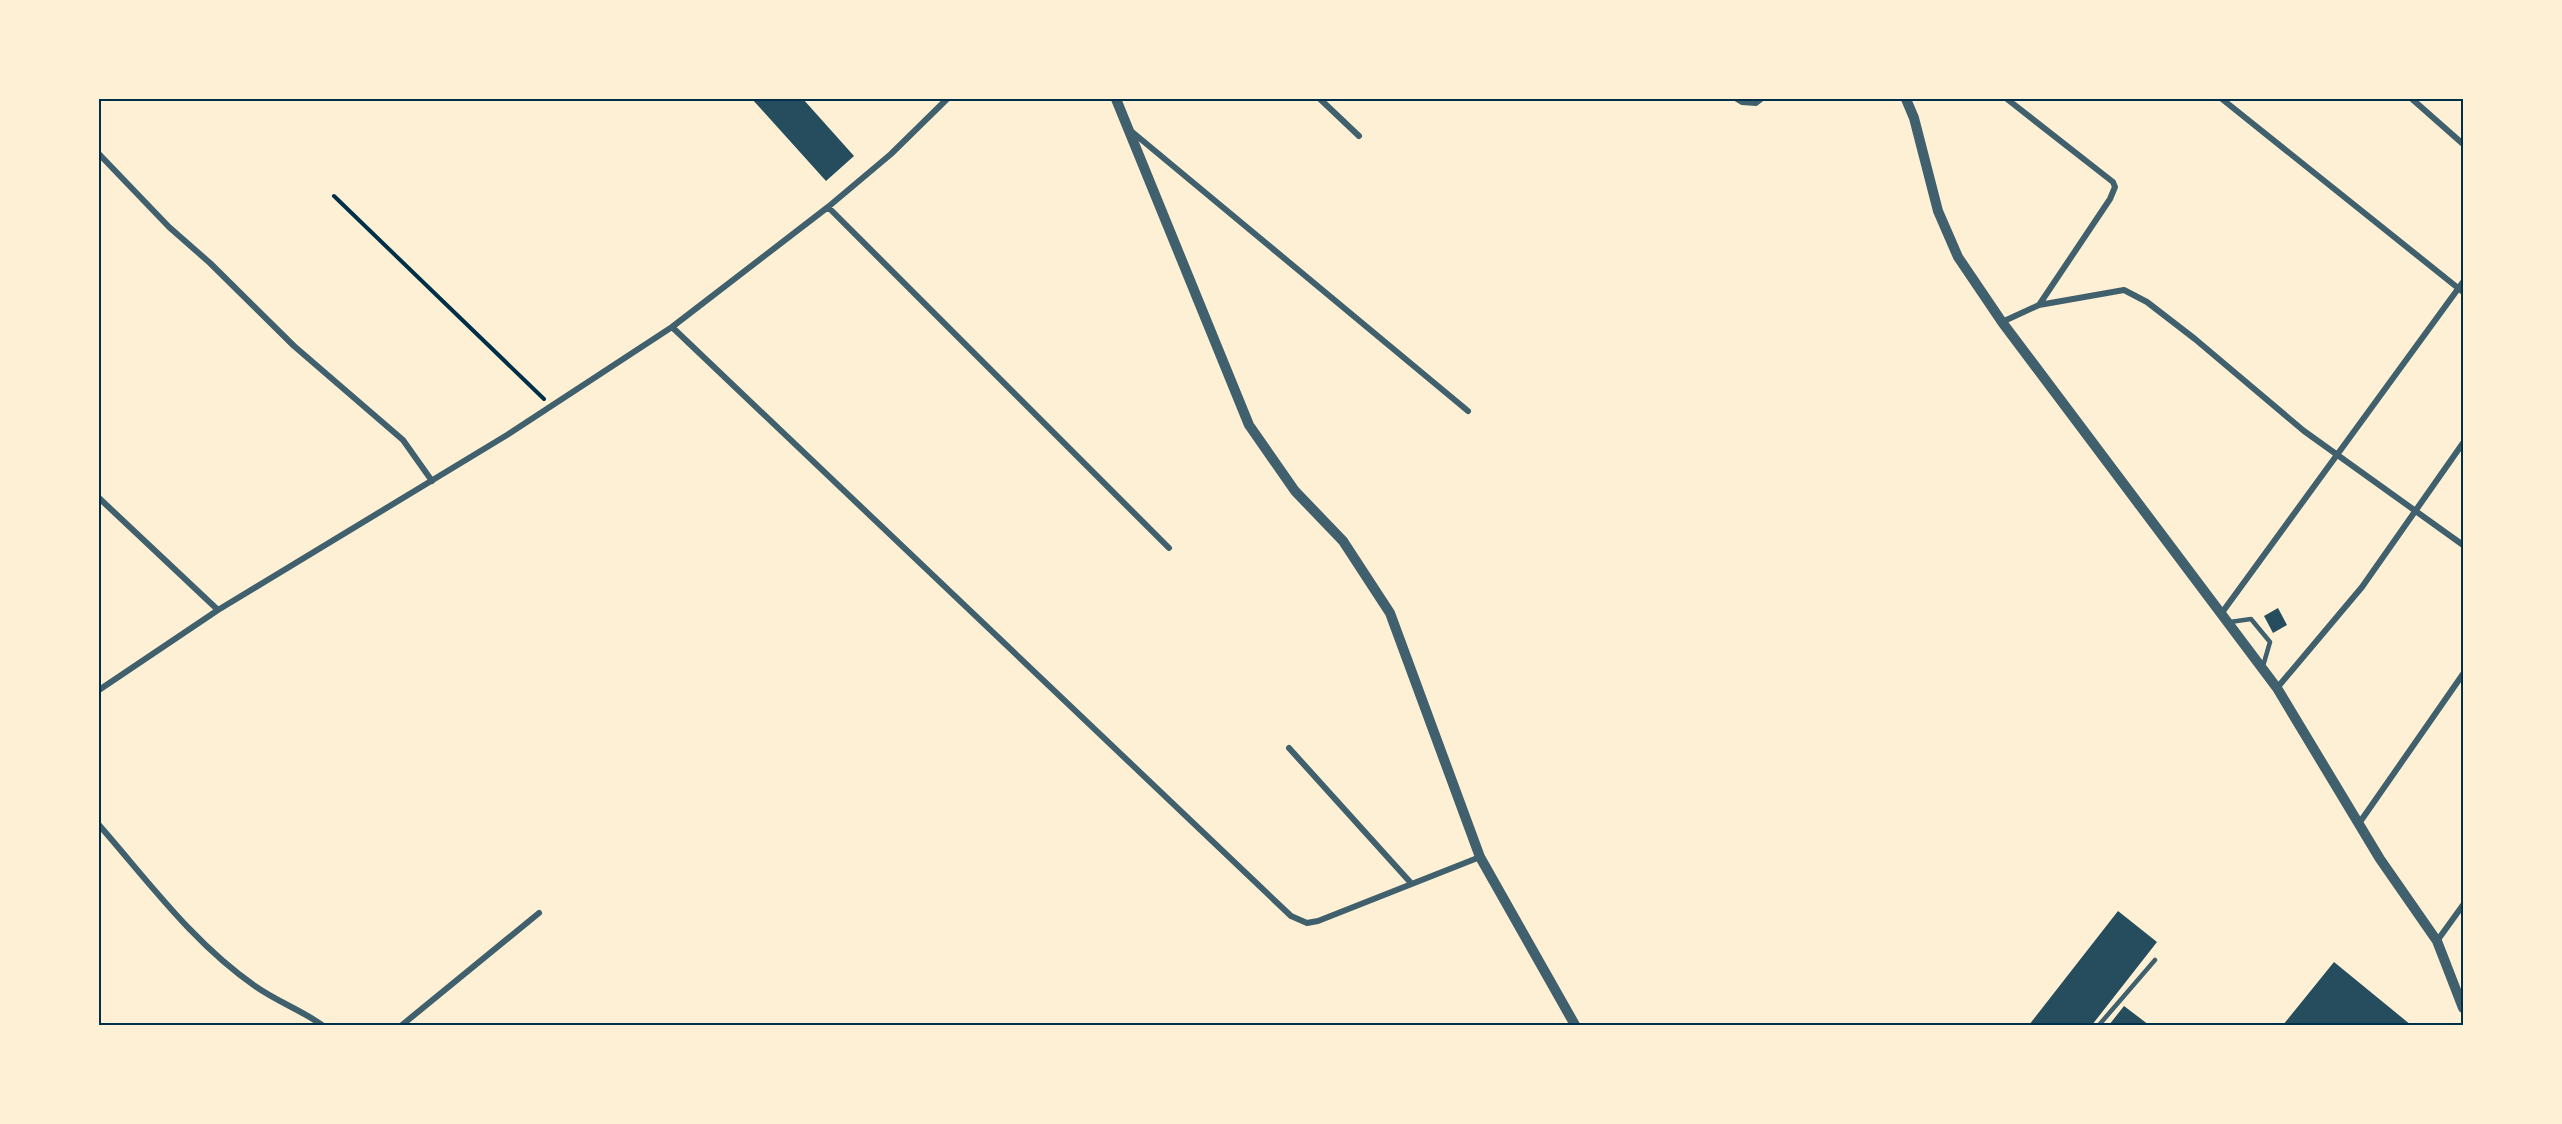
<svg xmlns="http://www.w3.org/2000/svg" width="2562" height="1124" font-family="Merriweather,serif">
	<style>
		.building { fill: #264d5e }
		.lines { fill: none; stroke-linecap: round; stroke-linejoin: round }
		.path { stroke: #003049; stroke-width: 4 }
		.service { stroke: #3f606c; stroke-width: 4.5 }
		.minor { stroke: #3f606c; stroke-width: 6 }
		.tertiary { stroke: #3f606c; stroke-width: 10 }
		.neatline { fill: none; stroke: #003049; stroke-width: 2 }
	</style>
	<rect width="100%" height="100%" fill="#fdf0d5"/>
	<!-- building -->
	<path class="building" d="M752,99H803L854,156L826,181Z
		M2278,608L2287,625L2273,633L2264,616Z
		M2118,911L2157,942L2092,1025H2029Z
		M2334,962L2411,1025H2283Z
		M2124,1006L2149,1025H2109Z"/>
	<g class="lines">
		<!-- path -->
		<path class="path" d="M334,196L544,399"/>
		<!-- service -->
		<path class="service" d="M2230,622L2251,619L2270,642L2263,666
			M2099,1025L2155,960"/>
		<!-- minor -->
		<path class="minor" d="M1320,99L1359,136
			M1737,99L1742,102L1756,103L1761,99
			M2007,99L2113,182L2115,187L2110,199L2039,305
			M2222,99L2463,292
			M2412,99L2463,144
			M1131,131L1468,411
			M99,154L169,227L210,263L294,346L403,440L432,481
			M828,207L1169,548
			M2002,322L2039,305L2124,290L2147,302L2195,339L2304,431L2463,545
			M672,327L1291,916L1307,923L1318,921L1480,857
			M99,498L218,610
			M2221,614L2463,282
			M2277,688L2362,587L2463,443
			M99,690L218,610L507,435L672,327L828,207L891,154L947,99
			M1289,748L1411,883
			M2360,822L2463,674
			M99,825C148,881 194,944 255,986C276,1001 301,1010 322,1025
			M2437,941L2463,905
			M402,1025L539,913"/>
		<!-- tertiary -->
		<path class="tertiary" d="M1116,99L1249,425L1295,491L1343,541L1390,613L1480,857L1575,1025
			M1906,99L1914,118L1938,211L1958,257L2002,322L2277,688L2380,859L2437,941L2463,1008"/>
	</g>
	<!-- border -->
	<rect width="2562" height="1124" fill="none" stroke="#fdf0d5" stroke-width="201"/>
	<rect x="100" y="100" width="2362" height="924" class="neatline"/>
</svg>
